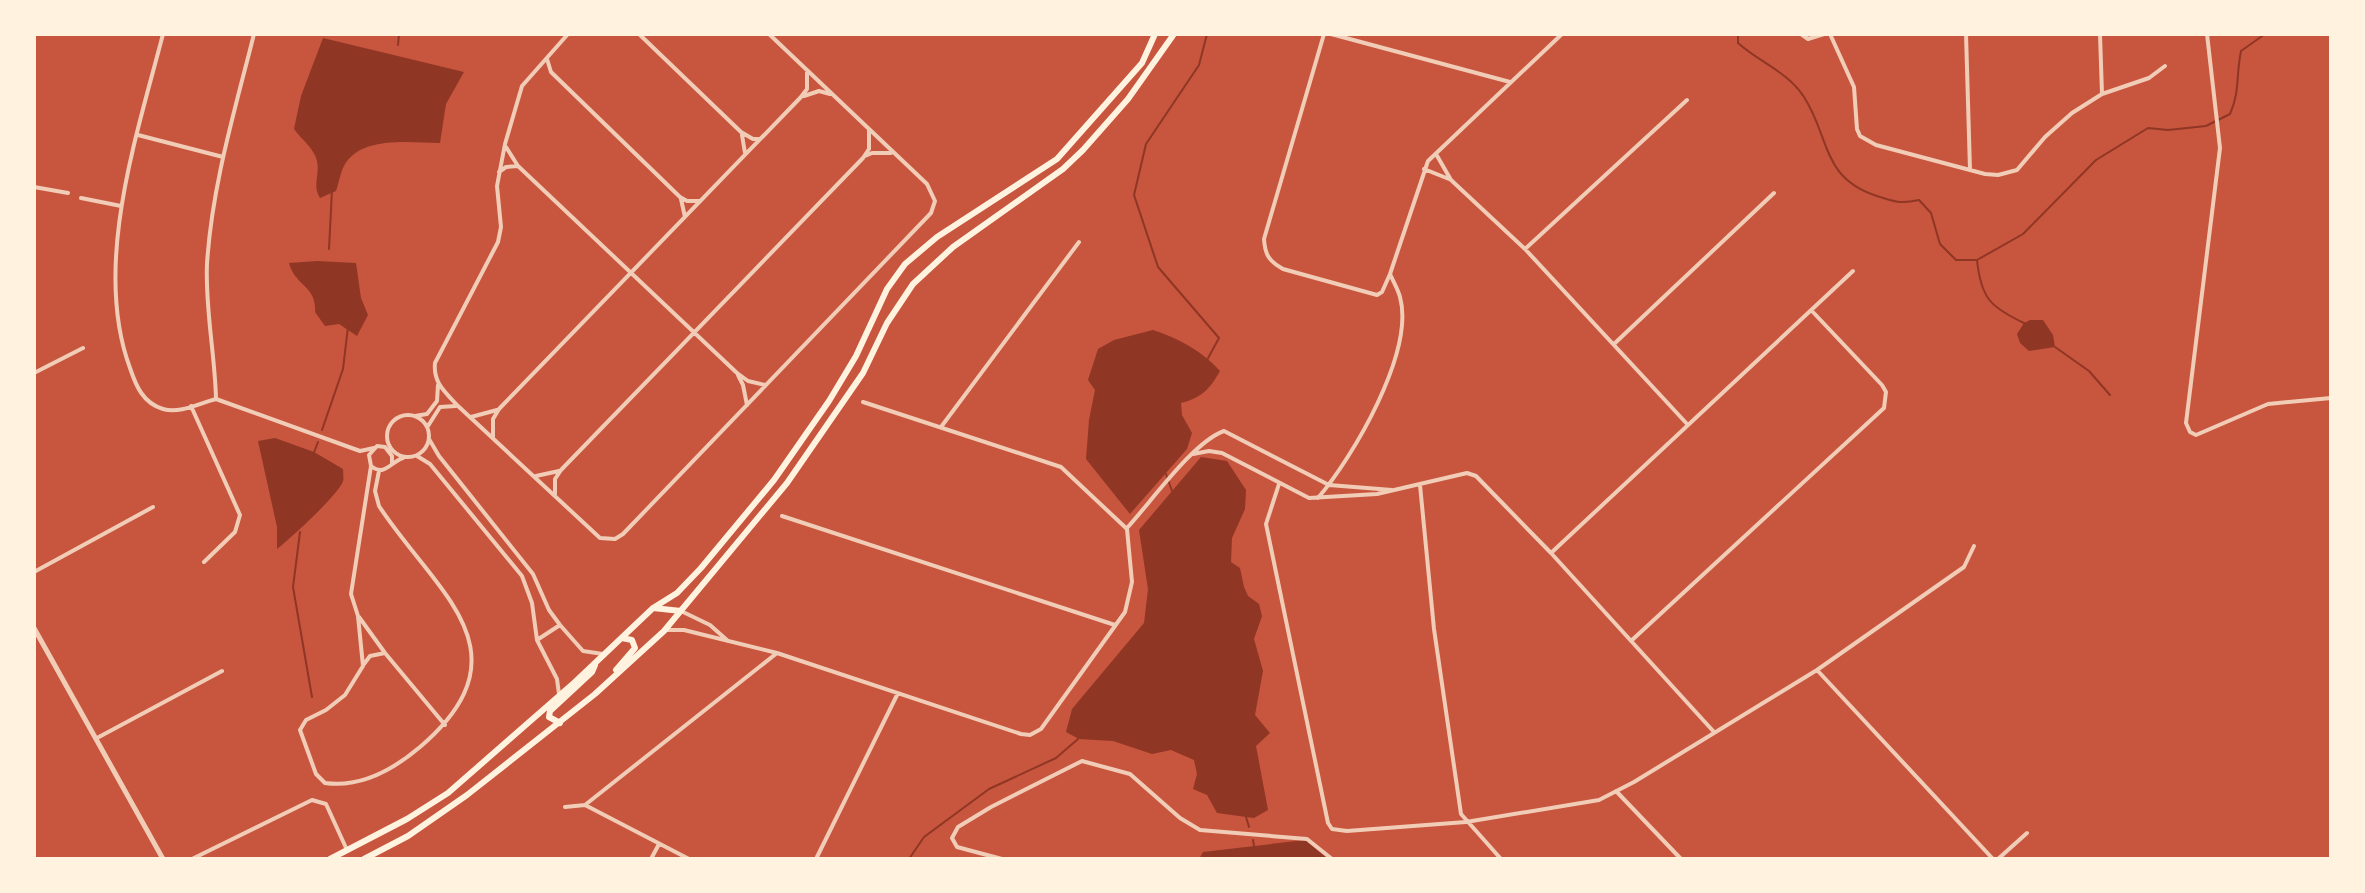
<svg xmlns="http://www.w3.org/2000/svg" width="2365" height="893" font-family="'IBM Plex Serif',serif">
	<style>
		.water { fill: #8f3625 }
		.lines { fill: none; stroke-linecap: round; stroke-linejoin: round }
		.stream { stroke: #8f3625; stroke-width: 2 }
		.minor { stroke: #f1ccb7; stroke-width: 4 }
		.tertiary { stroke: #f1ccb7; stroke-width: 5 }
		.secondary { stroke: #fff3e0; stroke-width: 6 }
	</style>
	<rect width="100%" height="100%" fill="#c8553d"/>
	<!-- water -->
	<path class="water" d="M323,38L464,72L446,104L440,143C410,143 361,135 344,166C340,173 339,183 336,191L320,198C312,186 320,175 317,161C314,148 301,139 294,129L301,96Z
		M317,261L356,263L361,298L368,315L357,336L339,324L325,326L315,312C317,286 295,286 289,263Z
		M2030,320H2043L2053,335L2055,347L2029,351L2020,343L2017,334L2024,323Z
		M1153,330C1178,338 1202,351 1220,371C1210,389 1201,398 1181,403L1182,415L1192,433L1187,449L1130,514L1086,459L1089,420L1095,390L1088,380L1098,349L1114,340Z
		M275,438L314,452L343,469C343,472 344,479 343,481C340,493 289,540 277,549V527L258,441Z
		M1201,457L1227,461L1246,490L1245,509L1232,538L1231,562L1240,568L1244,587L1248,596L1259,604L1262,616L1254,639L1263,671L1255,715L1270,733L1256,746L1268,810L1254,818L1217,813L1207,795L1193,789L1197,774L1194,760L1171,750L1152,754L1113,741L1079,739L1066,732L1072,709L1144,623L1148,589L1139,530Z
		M1305,840L1328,859H1199L1203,852Z"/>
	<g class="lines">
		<!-- stream -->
		<path class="stream" d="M1738,34V43C1759,62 1788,72 1804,97C1830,137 1821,178 1877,196C1895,202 1901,204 1919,200L1931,213L1940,244L1956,260H1977L2023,234L2096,160L2148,128L2168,130L2206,126L2230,114C2240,92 2236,74 2241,51L2265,34
			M398,45L399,34
			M329,249L332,190
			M1977,260C1981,298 1990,307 2024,323
			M2055,347L2089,371L2110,395
			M1207,360L1219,338L1158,267L1134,195L1146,144L1199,65L1207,34
			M322,430L343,369L348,327
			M313,455L318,442
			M1166,474L1172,491
			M300,532L293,587L312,697
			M1246,817L1249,827
			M1253,840L1254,846
			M909,859L924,837L989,789L1056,758L1078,739"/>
		<!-- minor -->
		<path class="minor" d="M163,34C137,135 92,266 130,368C136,386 143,403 163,409C180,414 200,403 216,399
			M568,34L522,86L505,144L497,186L501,227L498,242L435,363C433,383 445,392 458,406L600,538L615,539L623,534L931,213L935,201L927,184L769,34
			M639,34L741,132L753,139H759
			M1324,34L1264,239C1265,255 1269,261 1283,269L1377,295L1382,292L1390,274L1428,161L1562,34
			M1331,34L1510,82
			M1801,34L1808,39L1824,34
			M1830,34L1854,87L1857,129L1860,136L1876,145L1985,174L1998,175L2017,170L2045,137L2072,113L2102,94L2149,78L2165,66
			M1966,34L1970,170
			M2100,34L2102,94
			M2207,34L2220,148L2186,423L2190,432L2196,435L2268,404L2331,398
			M547,59L551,72L680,197L687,201H700
			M804,96L819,91L830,94
			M138,135L223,157
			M742,135L745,153
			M506,147L518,166L737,373L748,381L765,385
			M1436,154L1451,180L1525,249L1688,425
			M865,156L872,153H891
			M1424,169L1449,179
			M499,172L506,167L518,166
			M34,187L68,193
			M81,198L121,206
			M681,199L685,217
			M1525,249L1687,100
			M1614,344L1774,193
			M34,373L83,348
			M738,375L743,385L747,405
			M216,399C215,354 205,309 207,264C212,185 235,110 254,34
			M216,399L360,451L374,448
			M191,406L240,515L235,532L204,562
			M387 436a21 21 0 1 1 42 0a21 21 0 1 1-42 0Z
			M415,416L427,414L437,401L438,385
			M471,417L497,410
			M428,426L440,407L456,406
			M941,427L1079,242
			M493,437V419L499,409L801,97L807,89V72
			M429,439L439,456L533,574L549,610L560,625L583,651L603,654
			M1193,454L1209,451L1222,453L1309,498L1377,494L1467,473L1476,476L1551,553L1714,732
			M417,456L430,464L522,576L532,603L537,640L557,679L559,694
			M392,464V456L385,447L377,446L369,455L371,466C385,477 390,462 403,458
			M371,466L351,594L358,616L363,666L345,695L326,710L306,720L300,730L316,774L325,783C360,788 394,769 420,747C532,651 435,592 379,506L375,491L379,471
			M536,476L559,471
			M1279,484L1266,524L1328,823L1332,829L1347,831L1466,822L1599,800L1634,782L1817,670L1964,567L1974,546
			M1420,485L1434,629L1461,814L1501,859
			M555,494V479L561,470L863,158L869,149V130
			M1318,498C1353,457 1415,352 1400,297C1398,289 1393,281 1390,274
			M782,516L1115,625
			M1127,528C1151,502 1193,442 1224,431L1329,485L1392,490
			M1551,553L1853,271
			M34,572L153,507
			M681,611L710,625L728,641
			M359,617L385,653L445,725
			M665,630H684L777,653L1021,734L1030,735L1041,729L1125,612L1132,582L1127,529L1061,467L863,402
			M537,640L560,625
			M1631,641L1884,408L1886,392L1882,385L1811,310
			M364,664L370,656L385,653
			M1817,670L1993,859
			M97,738L222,671
			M1616,791L1681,859
			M585,805L777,653
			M565,807L585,805L689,859
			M192,859L312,800L326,804L347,850
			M651,859L659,844
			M816,859L898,693
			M1002,859L957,847L952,838L958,827L991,807L1082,761L1130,774L1180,818L1200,830L1307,839L1332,859
			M1998,859L2027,833"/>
		<!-- tertiary -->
		<path class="tertiary" d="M34,628L163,859"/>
		<!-- secondary -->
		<path class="secondary" d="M653,608L681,611
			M616,670L635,648L632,640L622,638
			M560,723L549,717L550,711L592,672L595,665
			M330,859L407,819L448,793L575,682L653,608L677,593L701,568L774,480L829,401L856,356L887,289L905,264L937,237L1057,159L1142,63L1155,34
			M364,859L408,836L467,795L595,694L664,631L787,483L863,373L887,323L913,284L953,247L1063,169L1083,150L1128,99L1174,34"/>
	</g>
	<!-- border -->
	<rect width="2365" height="893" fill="none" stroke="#fff3e0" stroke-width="72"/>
</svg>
